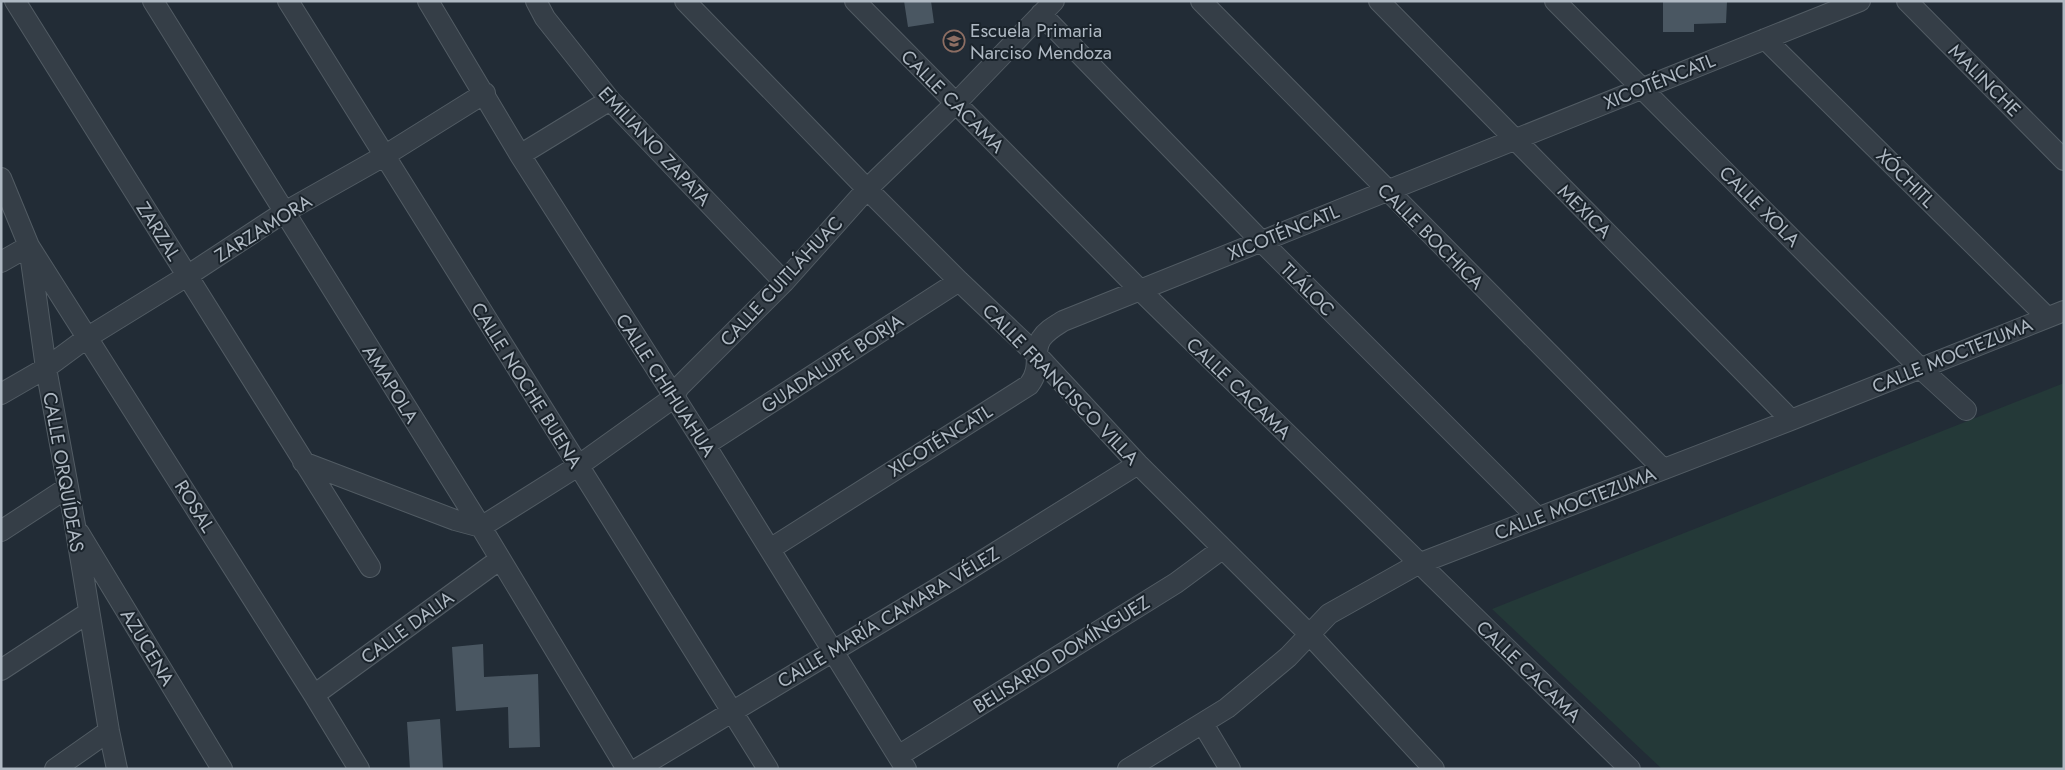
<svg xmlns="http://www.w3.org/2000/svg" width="2065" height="770" font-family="Jost,sans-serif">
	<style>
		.green { fill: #243938 }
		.building { fill: #4a5762 }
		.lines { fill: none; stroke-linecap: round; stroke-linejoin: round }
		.minor-casing { stroke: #525c64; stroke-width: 22 }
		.minor { stroke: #353e47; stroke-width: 20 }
		.labels { text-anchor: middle; stroke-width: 4; stroke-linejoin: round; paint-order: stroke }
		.poi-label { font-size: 19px; fill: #afb9c3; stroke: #1a232b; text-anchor: start }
		.street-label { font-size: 19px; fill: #afb9c3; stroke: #1a232b }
	</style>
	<rect width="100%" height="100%" fill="#222c36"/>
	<!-- green -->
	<path class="green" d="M2064,383V769H1662L1492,609Z"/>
	<!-- building -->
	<path class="building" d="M904,1H931L934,23L908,27Z
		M1663,1H1727L1726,23L1694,24V32H1663Z
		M483,644L484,677L538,674L540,747L509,748L508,707L456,711L452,647Z
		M440,719L443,769H410L407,722Z"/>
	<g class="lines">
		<!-- minor casing -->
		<g class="minor-casing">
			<path id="minor" d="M15,1L370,567
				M153,1L481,527L627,769
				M288,1L768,769
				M428,1L520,155L705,445L906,769
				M536,1L545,18L610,100L784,282
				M685,1L867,189L959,281L1037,355L1138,464L1310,635L1434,769
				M855,1L1140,290L1630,769
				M1201,1L1663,469
				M1379,1L1791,420
				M1555,1L1920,368L1966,410
				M1907,1L2064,160
				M1041,14L1260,240L1537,517
				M1765,39L2047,317
				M520,155L610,100
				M1,178L29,246L46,368L75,525L109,731L117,769
				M1,262L29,246L314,695L359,769
				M1,394L46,368L88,337L187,276L283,213L384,156L485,93
				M705,445L959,281
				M303,462L455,520L481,527L578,466L673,398L679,387L784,282L867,189L956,103L1054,1
				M1,531L67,488
				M79,533L222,769
				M770,549L1029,385C1043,367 1032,352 1041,339C1046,331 1055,326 1063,321L1860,1
				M1,670L88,613
				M314,695L499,560
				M1203,724L1230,769
				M898,756L1176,583L1222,549
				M55,769L109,731
				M637,769L958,576L1138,464
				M1128,769L1227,708L1288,657L1329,614L1418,564L1791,420L2064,311"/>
		</g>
		<!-- minor -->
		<use href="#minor" class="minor"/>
	</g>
	<!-- icons -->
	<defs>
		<g id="school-ring" transform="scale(1.125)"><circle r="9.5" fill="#1a232b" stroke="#8d6e63" stroke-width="1.5"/><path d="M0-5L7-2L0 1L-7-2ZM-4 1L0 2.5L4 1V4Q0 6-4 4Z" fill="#8d6e63"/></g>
	</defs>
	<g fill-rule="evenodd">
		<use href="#school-ring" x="954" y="41"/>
	</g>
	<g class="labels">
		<!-- poi labels -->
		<g class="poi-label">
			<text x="970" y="37">Escuela Primaria<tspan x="970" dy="22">Narciso Mendoza</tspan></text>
		</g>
		<!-- street labels -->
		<g class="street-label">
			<text transform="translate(1985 80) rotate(45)" y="7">MALINCHE</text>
			<text transform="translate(1659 81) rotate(-22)" y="7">XICOTÉNCATL</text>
			<text transform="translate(953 101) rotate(45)" y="7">CALLE CACAMA</text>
			<text transform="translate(655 146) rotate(47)" y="7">EMILIANO ZAPATA</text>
			<text transform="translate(1906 178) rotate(45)" y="7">XÓCHITL</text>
			<text transform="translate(1760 206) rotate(45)" y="7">CALLE XOLA</text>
			<text transform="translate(1585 211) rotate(45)" y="7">MEXICA</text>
			<text transform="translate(263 228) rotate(-32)" y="7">ZARZAMORA</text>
			<text transform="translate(159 231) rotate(58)" y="7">ZARZAL</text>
			<text transform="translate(1283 232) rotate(-22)" y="7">XICOTÉNCATL</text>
			<text transform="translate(1431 236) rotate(45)" y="7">CALLE BOCHICA</text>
			<text transform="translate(781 281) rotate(-47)" y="7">CALLE CUITLÁHUAC</text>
			<text transform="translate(1308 289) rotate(45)" y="7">TLÁLOC</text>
			<text transform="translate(1952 355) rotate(-22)" y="7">CALLE MOCTEZUMA</text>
			<text transform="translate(832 363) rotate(-33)" y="7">GUADALUPE BORJA</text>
			<text transform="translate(391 384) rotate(58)" y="7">AMAPOLA</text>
			<text transform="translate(1061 384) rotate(46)" y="7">CALLE FRANCISCO VILLA</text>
			<text transform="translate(527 385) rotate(58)" y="7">CALLE NOCHE BUENA</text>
			<text transform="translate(666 385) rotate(57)" y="7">CALLE CHIHUAHUA</text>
			<text transform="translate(1239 388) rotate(44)" y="7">CALLE CACAMA</text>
			<text transform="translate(940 440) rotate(-32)" y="7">XICOTÉNCATL</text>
			<text transform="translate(64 472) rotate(80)" y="7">CALLE ORQUÍDEAS</text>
			<text transform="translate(1575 503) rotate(-21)" y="7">CALLE MOCTEZUMA</text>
			<text transform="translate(195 506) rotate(58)" y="7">ROSAL</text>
			<text transform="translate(888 617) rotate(-31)" y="7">CALLE MARÍA CAMARA VÉLEZ</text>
			<text transform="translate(407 627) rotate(-36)" y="7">CALLE DALIA</text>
			<text transform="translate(148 647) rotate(59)" y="7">AZUCENA</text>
			<text transform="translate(1061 654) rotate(-32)" y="7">BELISARIO DOMÍNGUEZ</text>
			<text transform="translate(1529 671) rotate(44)" y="7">CALLE CACAMA</text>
		</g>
	</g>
	<!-- border -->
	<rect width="2065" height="770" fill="none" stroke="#afb9c3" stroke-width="5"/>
</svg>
